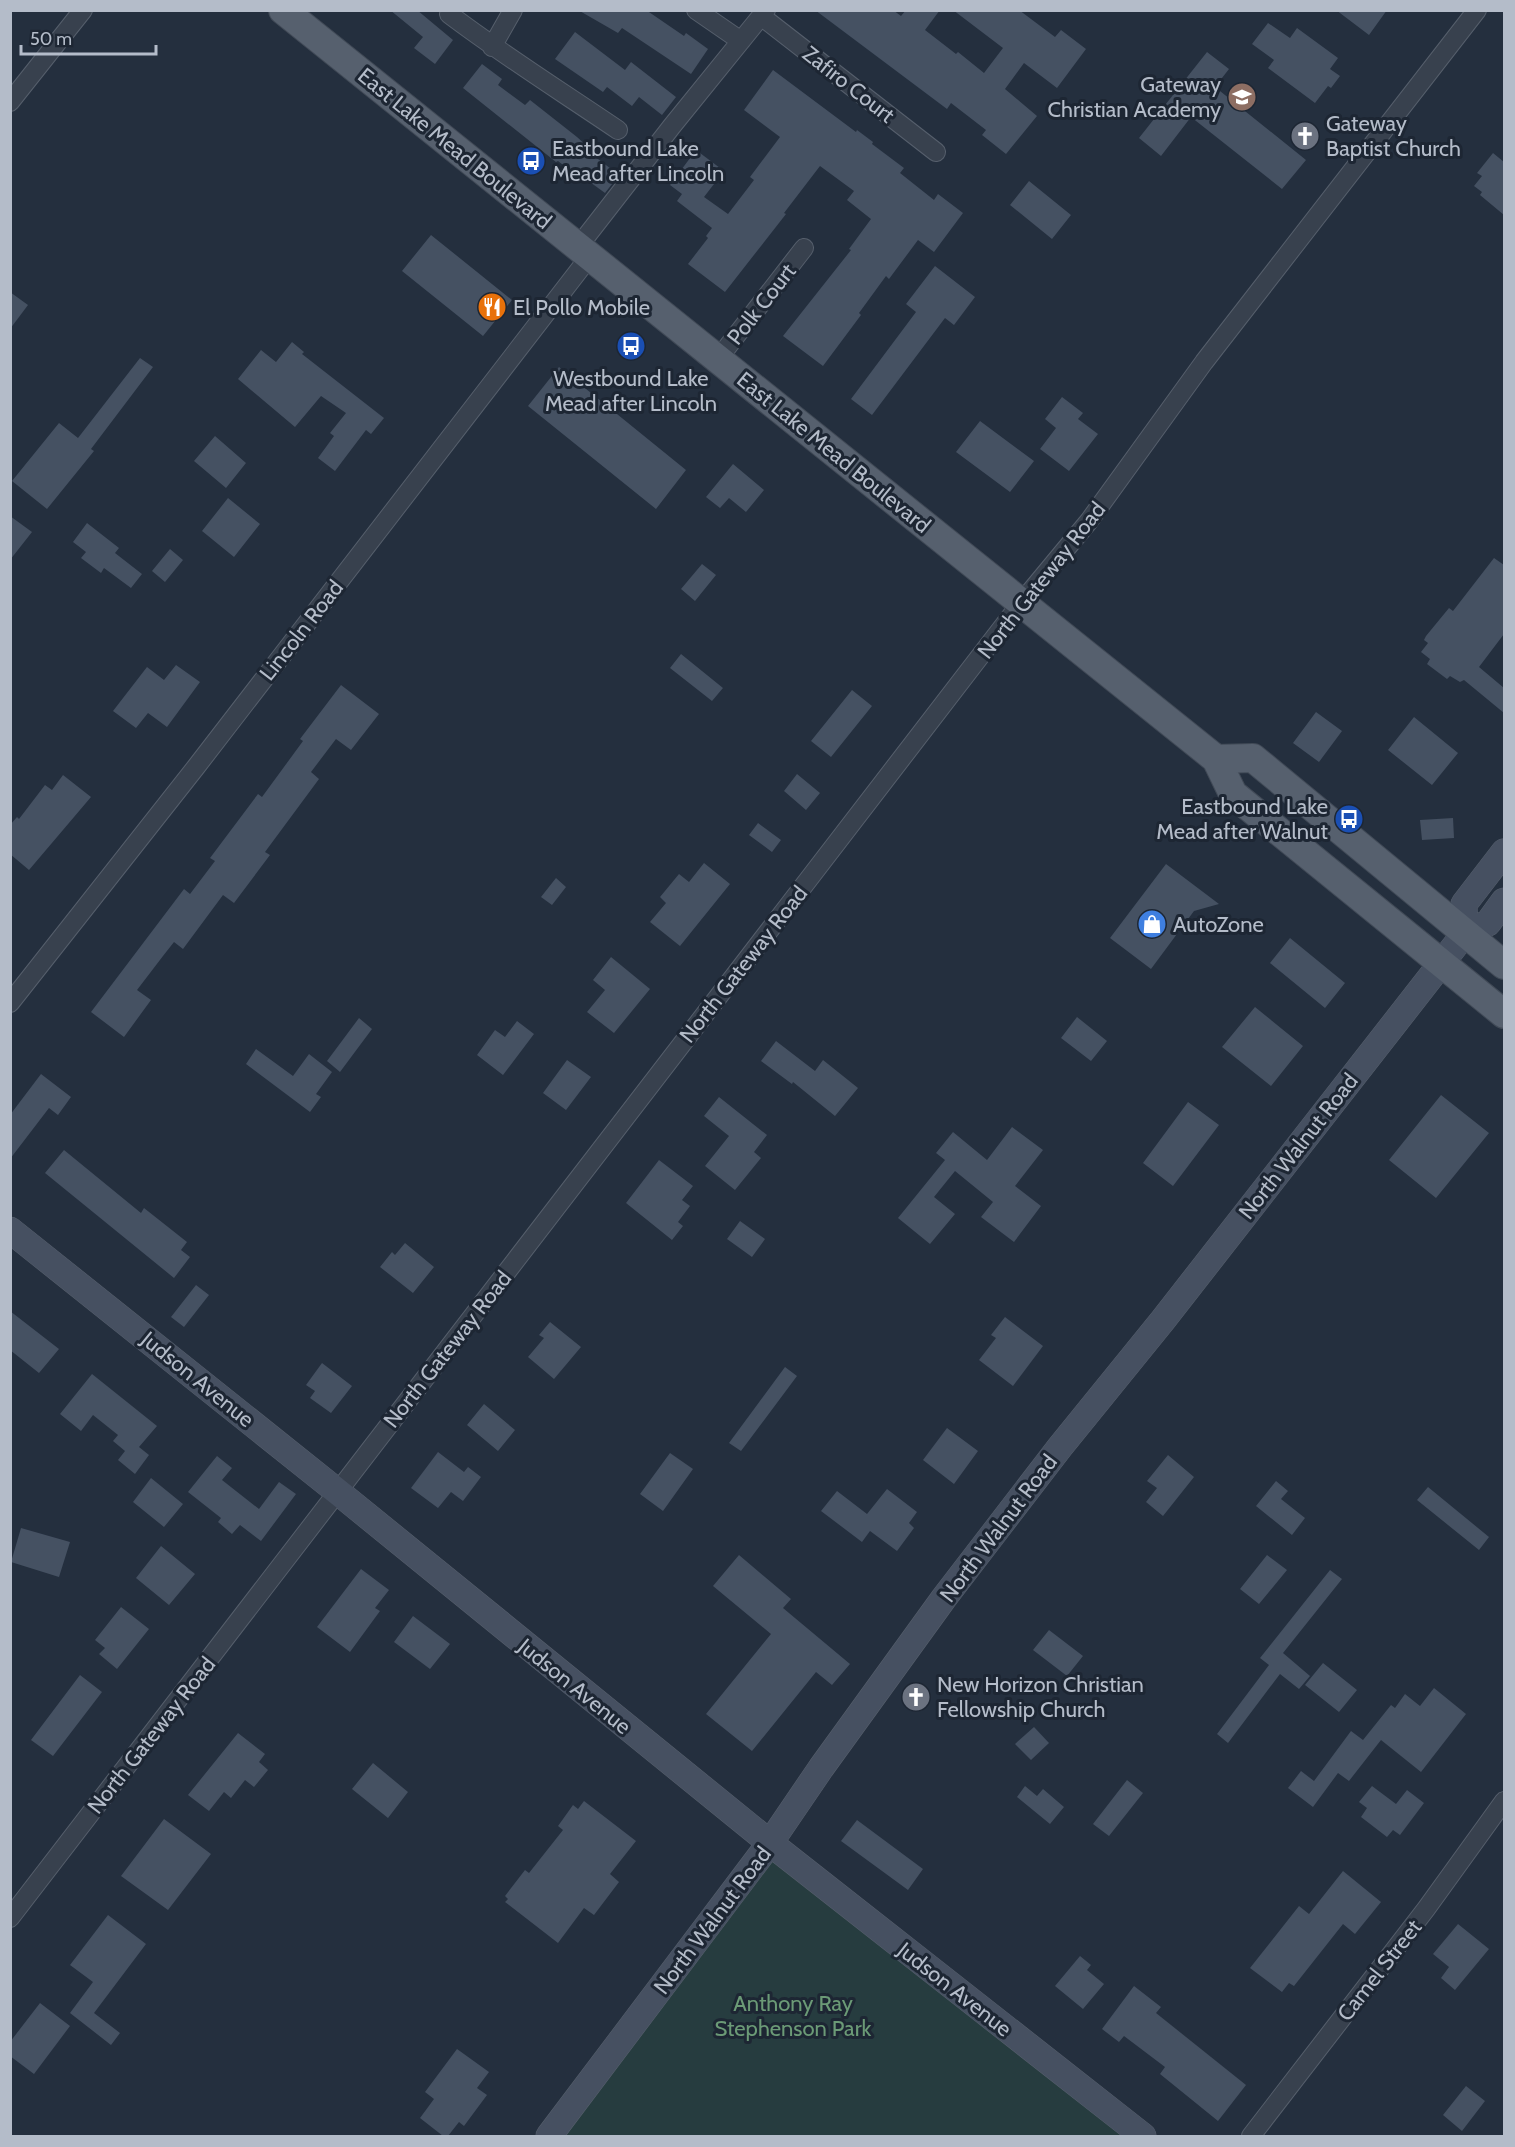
<svg xmlns="http://www.w3.org/2000/svg" width="1515" height="2147" font-family="Cabin,sans-serif">
	<style>
		.green { fill: #263c3f }
		.building { fill: #455162 }
		.lines { fill: none; stroke-linecap: round; stroke-linejoin: round }
		.street-casing { stroke: #565f6c; stroke-width: 20 }
		.secondary-casing { stroke: #565f6c; stroke-width: 27 }
		.primary-casing { stroke: #414a57; stroke-width: 30 }
		.street { stroke: #38414e; stroke-width: 18 }
		.secondary { stroke: #465061; stroke-width: 26 }
		.primary { stroke: #56606e; stroke-width: 28 }
		.labels { text-anchor: middle; stroke-width: 6; stroke-linejoin: round; paint-order: stroke }
		.street-label { font-size: 22px; fill: #b4bcc9; stroke: #1d2633 }
		.poi-label { font-size: 22px; fill: #b4bcc9; stroke: #1d2633; text-anchor: start }
		.park-label { font-size: 22px; fill: #6b9a76; stroke: #1d2633 }
	</style>
	<rect width="100%" height="100%" fill="#242f3e"/>
	<!-- green -->
	<path class="green" d="M770,1843L1144,2136H548Z"/>
	<!-- building -->
	<path class="building" d="M390,10H417L453,40L435,64L414,48L423,37Z
		M578,10H646L684,36L686,33L708,49L691,74L622,28L618,33Z
		M815,10H893L901,16L906,10H940L925,30L956,54L958,52L984,73L1003,48L953,10H1019L1055,37L1061,30L1086,49L1057,88L1024,63L1005,89L1037,116L1006,154L982,135L986,130L951,103L947,109Z
		M1336,10H1387L1369,35Z
		M1268,23L1290,38L1297,28L1338,58L1330,69L1340,76L1331,88L1328,86L1315,103L1268,68L1274,60L1252,44Z
		M575,32L625,70L631,62L676,97L662,115L639,97L632,106L607,87L603,92L555,59Z
		M1207,52L1229,69L1215,87L1306,160L1282,189L1191,117L1161,156L1139,138Z
		M482,64L502,79L498,85L525,105L530,100L577,137L599,157L598,159L619,175L605,193L583,177L581,179L558,161L556,162L463,88Z
		M773,70L856,132L857,130L873,142L872,144L904,168L900,173L934,200L938,194L963,213L934,252L918,240L889,279L886,276L859,313L861,315L823,366L783,336L851,250L849,249L871,219L847,200L854,191L820,166L784,213L786,214L725,292L688,264L708,238L706,236L712,228L677,201L682,194L670,185L696,150L724,171L704,197L728,214L754,180L750,177L780,137L744,110Z
		M1493,153L1504,162V215L1480,195L1482,192L1474,186L1482,176L1477,173Z
		M1029,181L1071,215L1052,239L1010,205Z
		M431,235L512,300L483,336L402,271Z
		M935,266L975,297L954,325L945,318L872,415L851,399L916,312L906,304Z
		M10,292L28,305L10,329Z
		M292,342L304,352L302,354L384,418L371,434L366,430L335,471L318,458L334,436L330,433L346,413L321,396L295,427L238,379L261,350L276,362Z
		M140,358L153,367L91,449L94,451L47,509L12,481L59,423L78,438Z
		M559,367L686,470L656,509L528,406Z
		M1062,397L1083,413L1078,419L1098,434L1069,471L1040,449L1056,428L1045,419Z
		M980,421L1034,461L1010,492L956,452Z
		M215,436L246,463L226,488L194,461Z
		M733,464L764,490L746,512L729,498L720,508L706,497Z
		M228,498L260,524L234,557L202,531Z
		M10,516L32,532L10,560Z
		M87,523L119,548L115,553L142,574L131,588L104,568L101,573L81,558L86,552L73,542Z
		M170,549L183,560L165,582L152,571Z
		M1494,558L1504,565V634L1479,667L1504,688V713L1464,680L1460,682L1450,676L1447,679L1427,664L1430,659L1421,652L1428,643L1424,640L1426,636L1449,608L1453,611Z
		M702,564L716,575L695,601L681,589Z
		M681,654L723,688L712,701L670,668Z
		M176,665L200,682L167,727L148,713L136,728L113,711L147,667L164,680Z
		M341,685L379,714L351,750L336,739L311,772L319,779L265,852L270,855L234,903L223,895L183,949L174,942L163,956L137,990L151,1000L124,1037L91,1012L184,889L190,894L215,861L210,858L258,794L262,797L303,741L300,739Z
		M852,690L872,706L831,757L811,741Z
		M1316,712L1342,731L1319,762L1293,743Z
		M1414,717L1458,753L1432,785L1388,750Z
		M797,774L820,793L806,810L784,791Z
		M63,775L91,797L29,870L10,854V825L17,817L19,819L45,785L52,790Z
		M1453,818L1454,838L1422,840L1420,820Z
		M758,823L781,840L772,852L749,835Z
		M704,863L730,884L680,946L650,922L666,903L660,897L679,874L689,882Z
		M1166,864L1219,904L1194,911L1151,969L1110,938Z
		M556,878L566,887L552,905L541,897Z
		M1290,938L1345,983L1325,1008L1270,963Z
		M611,957L650,989L614,1033L587,1012L605,990L593,980Z
		M1255,1007L1303,1046L1271,1086L1222,1047Z
		M1077,1017L1107,1041L1091,1061L1061,1038Z
		M359,1018L372,1029L340,1072L327,1061Z
		M517,1021L534,1034L503,1075L477,1055L495,1030L505,1037Z
		M776,1041L815,1071L823,1060L858,1088L835,1116L793,1082L792,1084L761,1061Z
		M256,1049L293,1076L309,1054L332,1072L316,1094L321,1097L310,1112L246,1064Z
		M567,1060L591,1077L566,1110L543,1093Z
		M41,1074L71,1097L58,1115L49,1108L10,1159V1115Z
		M1441,1095L1489,1133L1436,1198L1389,1160Z
		M719,1097L767,1135L754,1152L761,1158L735,1190L705,1166L729,1136L704,1116Z
		M1188,1102L1219,1125L1173,1186L1143,1163Z
		M1012,1127L1043,1150L1015,1186L1041,1206L1014,1242L981,1217L993,1202L955,1171L934,1197L955,1214L930,1244L898,1218L945,1160L936,1153L953,1132L987,1160Z
		M64,1150L141,1213L144,1208L187,1242L181,1250L190,1257L174,1278L45,1173Z
		M659,1160L693,1186L682,1200L690,1206L678,1222L683,1226L672,1240L626,1203Z
		M740,1221L765,1239L752,1257L727,1239Z
		M405,1243L434,1267L413,1293L380,1267L392,1252L395,1255Z
		M196,1285L209,1295L184,1327L171,1317Z
		M10,1311L59,1349L39,1373L10,1350Z
		M1005,1317L1043,1346L1013,1386L979,1360L996,1338L991,1335Z
		M550,1322L581,1347L554,1379L528,1357L544,1338L539,1335Z
		M322,1363L352,1386L331,1413L310,1398L315,1391L306,1385Z
		M785,1367L797,1376L741,1451L729,1443Z
		M92,1374L157,1426L139,1447L149,1455L135,1474L118,1460L125,1451L113,1441L118,1435L93,1415L81,1431L60,1414Z
		M484,1404L515,1430L498,1451L467,1425Z
		M947,1428L978,1451L954,1484L923,1460Z
		M438,1452L464,1472L468,1467L481,1477L463,1501L451,1492L438,1508L411,1488Z
		M670,1453L693,1469L663,1511L640,1494Z
		M1168,1455L1194,1477L1163,1516L1146,1502L1157,1488L1147,1481Z
		M217,1456L232,1468L222,1480L259,1509L279,1482L296,1494L261,1541L240,1525L232,1534L218,1522L221,1518L188,1492Z
		M151,1478L183,1504L164,1527L133,1502Z
		M1276,1481L1288,1491L1281,1499L1305,1518L1292,1535L1256,1506Z
		M1428,1487L1489,1537L1479,1550L1417,1500Z
		M887,1489L917,1512L909,1523L914,1528L897,1551L870,1531L862,1542L821,1511L837,1491L867,1514Z
		M21,1528L70,1542L59,1577L11,1562Z
		M161,1546L195,1574L169,1605L136,1578Z
		M739,1555L791,1599L783,1608L850,1664L832,1685L816,1672L752,1751L706,1714L771,1634L713,1586Z
		M1267,1555L1287,1570L1259,1604L1240,1589Z
		M361,1569L389,1590L375,1608L380,1611L350,1652L317,1627Z
		M1330,1570L1342,1579L1283,1653L1310,1676L1299,1689L1280,1674L1228,1743L1217,1734L1269,1665L1260,1658Z
		M121,1607L149,1629L117,1669L99,1654L105,1648L95,1640Z
		M413,1616L450,1644L430,1669L394,1642Z
		M1049,1630L1083,1656L1067,1676L1033,1650Z
		M1323,1663L1357,1690L1339,1712L1305,1685Z
		M80,1675L102,1692L53,1756L31,1740Z
		M1434,1688L1466,1714L1421,1772L1381,1740L1349,1781L1338,1773L1313,1807L1288,1788L1301,1771L1314,1781L1351,1731L1363,1740L1391,1705L1395,1708L1405,1694L1420,1706Z
		M1034,1727L1049,1743L1031,1760L1015,1744Z
		M238,1733L265,1754L259,1762L268,1770L254,1787L245,1780L231,1798L224,1792L209,1811L188,1795Z
		M373,1763L408,1792L388,1818L352,1789Z
		M1127,1780L1143,1793L1109,1836L1093,1824Z
		M1025,1786L1037,1796L1043,1789L1064,1807L1050,1824L1017,1797Z
		M1372,1786L1396,1804L1407,1790L1424,1803L1400,1835L1393,1830L1387,1837L1361,1817L1367,1808L1359,1802Z
		M584,1801L636,1841L610,1874L619,1882L594,1915L584,1908L558,1943L505,1902L508,1899L505,1896L525,1870L529,1873L563,1830L558,1826L573,1805L578,1809Z
		M164,1819L211,1854L168,1910L121,1876Z
		M857,1820L923,1869L908,1890L841,1841Z
		M1343,1871L1381,1902L1355,1934L1343,1924L1294,1986L1289,1983L1282,1992L1250,1968L1299,1906L1309,1914Z
		M108,1915L146,1944L94,2013L120,2033L111,2045L70,2013L93,1982L70,1965Z
		M1458,1924L1489,1949L1455,1990L1441,1978L1449,1967L1433,1954Z
		M1080,1956L1091,1965L1087,1970L1104,1984L1083,2009L1055,1986Z
		M1134,1986L1161,2007L1156,2013L1246,2085L1218,2121L1160,2074L1165,2067L1124,2036L1119,2042L1102,2029Z
		M40,2003L70,2026L34,2074L10,2056V2042Z
		M457,2049L489,2072L477,2088L487,2095L464,2126L459,2122L448,2136H443L420,2118L434,2099L425,2092Z
		M1466,2086L1485,2101L1462,2131L1443,2115Z"/>
	<g class="lines">
		<!-- street casing -->
		<g class="street-casing">
			<path id="street" d="M696,10L741,41
				M449,14C503,55 562,92 618,130
				M761,16L936,152
				M492,47L513,10
				M10,102L83,10
				M578,247L672,126L766,10
				M718,359L804,248
				M10,1003L196,767L590,256
				M10,1918L1021,603L1089,521L1204,362L1477,10
				M1251,2136L1426,1909L1504,1801"/>
		</g>
		<!-- secondary casing -->
		<g class="secondary-casing">
			<path id="secondary" d="M1465,933L1464,904L1504,852
				M10,1230L338,1492L770,1843L1143,2136
				M549,2136L770,1843L821,1768L944,1598L1060,1447L1163,1320L1465,933L1488,923L1504,901"/>
		</g>
		<!-- primary casing -->
		<g class="primary-casing">
			<path id="primary" d="M283,10L1216,759L1233,794L1504,1014
				M1216,759L1253,758L1504,965"/>
		</g>
		<!-- street -->
		<use href="#street" class="street"/>
		<!-- secondary -->
		<use href="#secondary" class="secondary"/>
		<!-- primary -->
		<use href="#primary" class="primary"/>
	</g>
	<!-- icons -->
	<defs>
		<g id="school-disc" transform="scale(1.5)"><circle r="9.5" fill="#8d6e63" stroke="#1d2633"/><path d="M0-5L7-2L0 1L-7-2ZM-4 1L0 2.5L4 1V4Q0 6-4 4Z" fill="#fff"/></g>
		<g id="church-disc" transform="scale(1.5)"><circle r="9.5" fill="#6b7280" stroke="#1d2633"/><path d="M-1.2-6h2.4v3.5h3.3v2.4h-3.3V6h-2.4V-.1h-3.3v-2.4h3.3Z" fill="#fff"/></g>
		<g id="bus-disc" transform="scale(1.5)"><circle r="9.5" fill="#1a4fb4" stroke="#1d2633"/><path d="M-5-6H5V4H4V6H2V4H-2V6H-4V4H-5ZM-3.5-4V0h7V-4ZM-3.5 1.2v1.5H-2V1.2ZM2 1.2v1.5H3.5V1.2Z" fill="#fff"/></g>
		<g id="restaurant-disc" transform="scale(1.5)"><circle r="9.5" fill="#e8710a" stroke="#1d2633"/><path d="M-5-6h1v4h1v-4h1v4h1v-4h1v5L-1.5 .5V6h-2V.5L-5-1ZM5-6V6H3V1.5H1.5Q1.5-4 5-6Z" fill="#fff"/></g>
		<g id="shop-disc" transform="scale(1.5)"><circle r="9.5" fill="#3f7fe0" stroke="#1d2633"/><path d="M-5-2.5h2.3a2.7 3.5 0 0 1 5.4 0H5L5.5 6h-11ZM-1.5-2.5h3a1.5 2.3 0 0 0-3 0Z" fill="#fff"/></g>
	</defs>
	<g fill-rule="evenodd">
		<use href="#school-disc" x="1242" y="97"/>
		<use href="#church-disc" x="1305" y="136"/>
		<use href="#bus-disc" x="531" y="161"/>
		<use href="#restaurant-disc" x="492" y="307"/>
		<use href="#bus-disc" x="631" y="346"/>
		<use href="#bus-disc" x="1349" y="819"/>
		<use href="#shop-disc" x="1152" y="924"/>
		<use href="#church-disc" x="916" y="1697"/>
	</g>
	<g class="labels">
		<!-- street labels -->
		<g class="street-label">
			<text transform="translate(849 84) rotate(38)" y="8">Zafiro Court</text>
			<text transform="translate(455 148) rotate(39)" y="8">East Lake Mead Boulevard</text>
			<text transform="translate(761 304) rotate(-52)" y="8">Polk Court</text>
			<text transform="translate(834 452) rotate(39)" y="8">East Lake Mead Boulevard</text>
			<text transform="translate(1041 580) rotate(-52)" y="8">North Gateway Road</text>
			<text transform="translate(301 630) rotate(-52)" y="8">Lincoln Road</text>
			<text transform="translate(743 964) rotate(-52)" y="8">North Gateway Road</text>
			<text transform="translate(1298 1146) rotate(-52)" y="8">North Walnut Road</text>
			<text transform="translate(447 1349) rotate(-52)" y="8">North Gateway Road</text>
			<text transform="translate(198 1379) rotate(39)" y="8">Judson Avenue</text>
			<text transform="translate(998 1528) rotate(-53)" y="8">North Walnut Road</text>
			<text transform="translate(575 1686) rotate(39)" y="8">Judson Avenue</text>
			<text transform="translate(151 1735) rotate(-52)" y="8">North Gateway Road</text>
			<text transform="translate(712 1920) rotate(-53)" y="8">North Walnut Road</text>
			<text transform="translate(1379 1970) rotate(-52)" y="8">Camel Street</text>
			<text transform="translate(955 1989) rotate(38)" y="8">Judson Avenue</text>
		</g>
		<!-- poi labels -->
		<g class="poi-label">
			<text x="1221" y="92" text-anchor="end">Gateway<tspan x="1221" dy="25">Christian Academy</tspan></text>
			<text x="1326" y="131">Gateway<tspan x="1326" dy="25">Baptist Church</tspan></text>
			<text x="552" y="156">Eastbound Lake<tspan x="552" dy="25">Mead after Lincoln</tspan></text>
			<text x="513" y="315">El Pollo Mobile</text>
			<text x="631" y="386" text-anchor="middle">Westbound Lake<tspan x="631" dy="25">Mead after Lincoln</tspan></text>
			<text x="1328" y="814" text-anchor="end">Eastbound Lake<tspan x="1328" dy="25">Mead after Walnut</tspan></text>
			<text x="1173" y="932">AutoZone</text>
			<text x="937" y="1692">New Horizon Christian<tspan x="937" dy="25">Fellowship Church</tspan></text>
		</g>
		<!-- park labels -->
		<g class="park-label">
			<text x="793" y="2011">Anthony Ray<tspan x="793" dy="25">Stephenson Park</tspan></text>
		</g>
	</g>
	<!-- border -->
	<rect width="1515" height="2147" fill="none" stroke="#b4bcc9" stroke-width="24"/>
	<!-- scale -->
	<path d="M21 45v9h135v-9" fill="none" stroke="#b4bcc9" stroke-width="3"/>
	<text x="30" y="45" font-size="18" fill="#b4bcc9" stroke="#1d2633" stroke-width="4.5" paint-order="stroke">50 m</text>
</svg>
